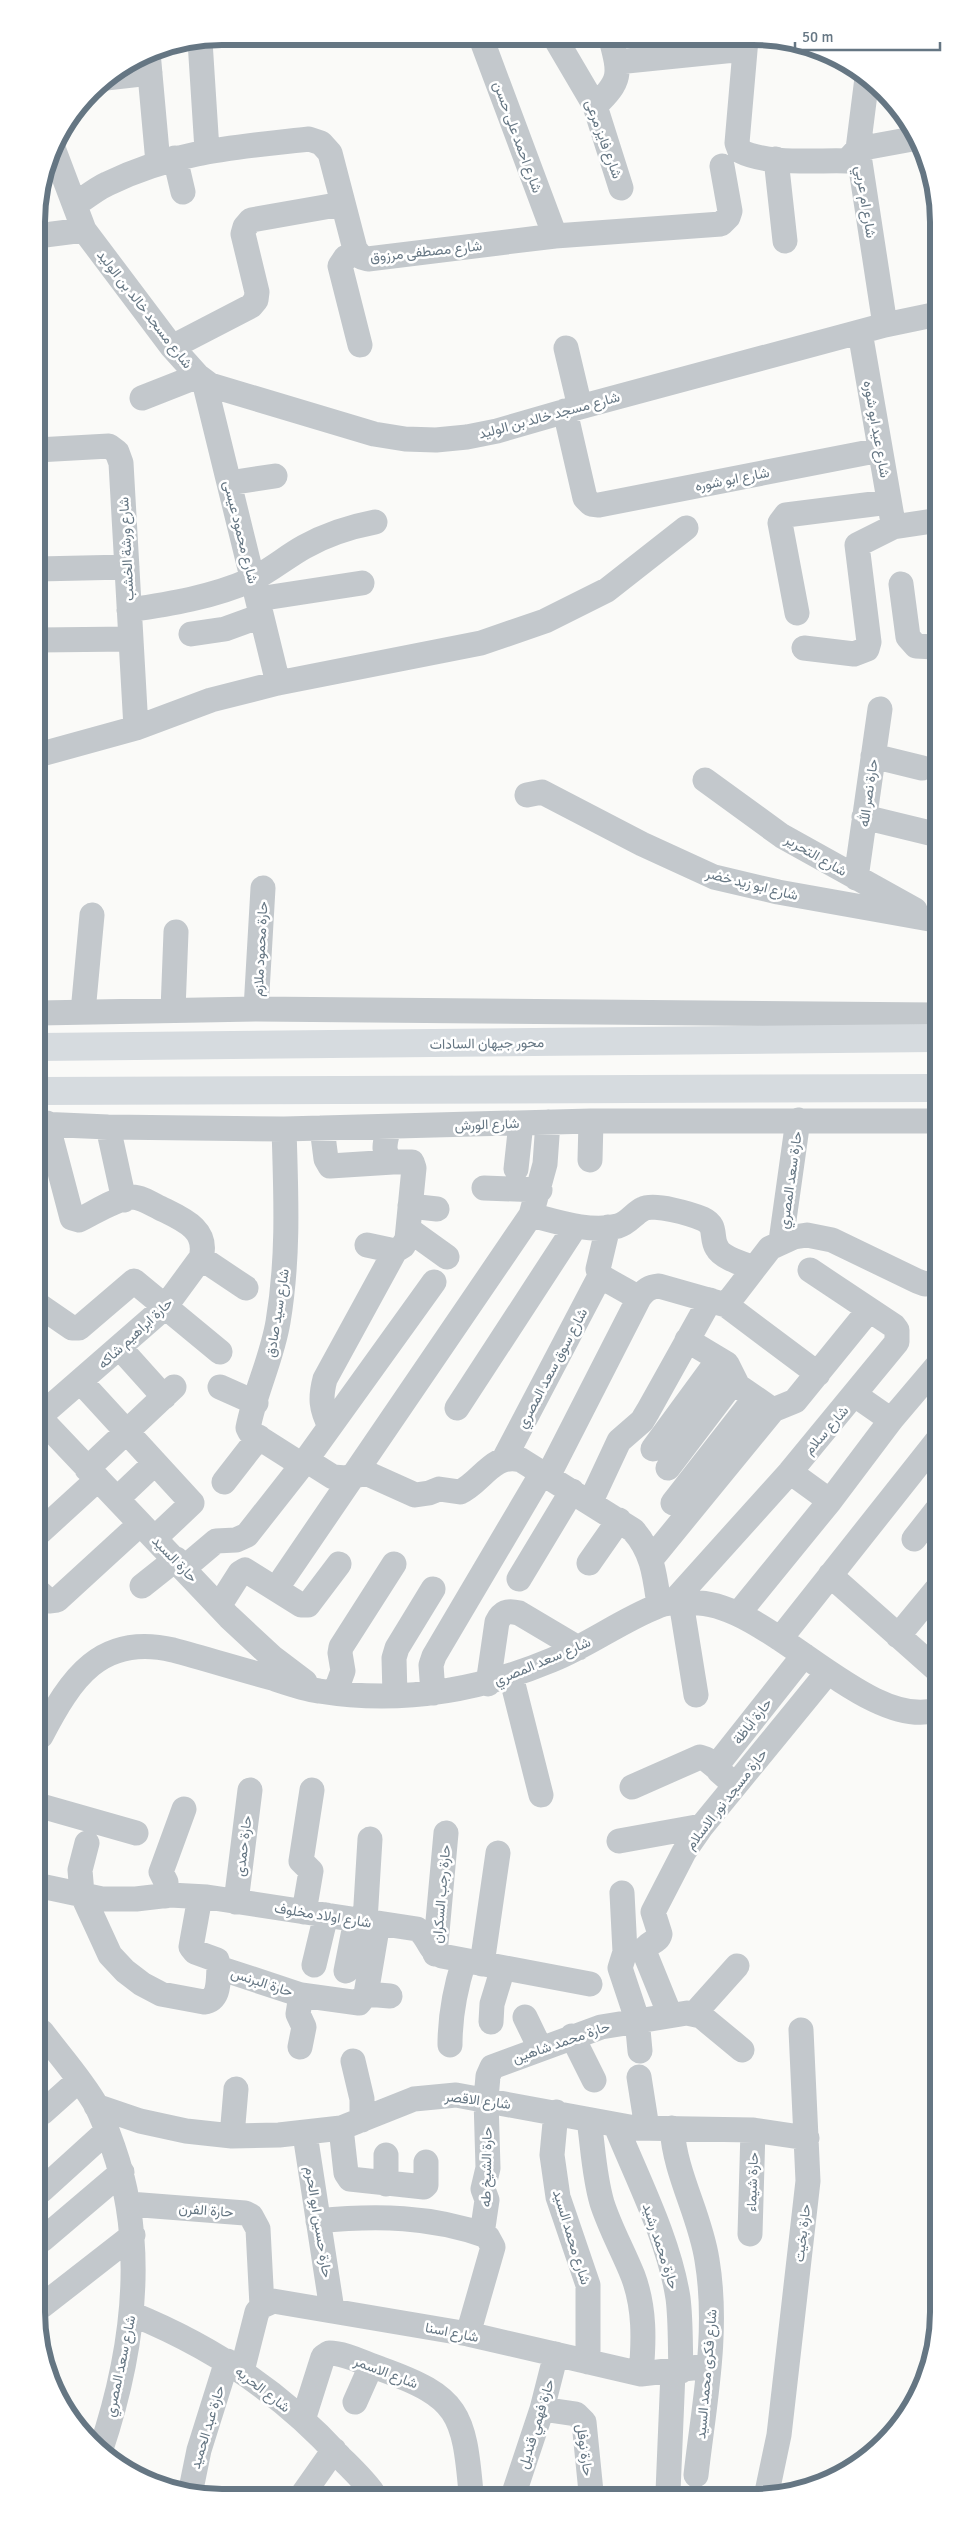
<svg xmlns="http://www.w3.org/2000/svg" width="975" height="2534" font-family="Signika,Vazirmatn,sans-serif">
	<style>
		.lines { fill: none; stroke-linecap: round; stroke-linejoin: round }
		.minor { stroke: #c3c8cc; stroke-width: 25 }
		.major { stroke: #d6dbdf; stroke-width: 28 }
		.labels { text-anchor: middle; stroke-width: 5; stroke-linejoin: round; paint-order: stroke }
		.street-label { font-size: 14px; fill: #657683; stroke: #fff }
		.rim { fill: none; stroke: #657683; stroke-width: 6 }
	</style>
	<rect width="100%" height="100%" fill="#fafaf8"/>
	<g class="lines">
		<!-- minor -->
		<path class="minor" d="M481,38L555,236
			M555,38L595,106L621,188
			M746,39L737,143L740,151C767,165 816,160 847,161L858,149L918,138
			M200,41L207,150
			M148,52L158,163
			M617,62L745,49
			M106,78L150,73
			M867,78L858,149L885,325
			M595,106C622,80 620,74 611,39
			M53,148L84,230L172,347L198,376L210,385L374,434L405,439L436,440L467,437L497,431L580,407L885,325L933,315
			M175,158L183,192
			M776,159L785,241
			M75,205C85,198 96,189 107,184C174,151 237,147 309,139L321,143L330,153L355,249L361,257L368,259L555,236L721,224L728,217L730,211L722,166
			M37,236L84,230
			M358,253L346,257L340,266L360,345
			M860,332L892,517
			M172,347L251,306L256,300L257,292L243,234L245,227L251,220L342,204
			M566,348L580,407
			M204,381L278,683
			M142,398L198,376
			M565,411L585,498L591,504L599,505L880,450
			M37,450L109,446L117,452L121,463L136,728
			M229,483L275,476
			M38,569L127,567
			M901,584L908,637L916,646L934,647
			M258,599L362,583
			M129,610C170,604 213,597 251,580C270,571 286,557 304,547C327,534 349,527 375,522
			M797,613L780,523L786,515L889,502
			M191,634L225,629L261,616
			M38,640L131,639
			M804,648L854,654L867,649L869,642L857,545L893,527L933,521
			M38,755L136,728L211,700L278,683L481,643L545,621L607,590L686,528
			M873,756L922,768
			M705,780L782,836L915,910
			M527,795L542,792L642,844L714,877L778,892L935,920
			M864,817L934,834
			M856,878L880,709
			M256,1009L263,888
			M173,1010L176,932
			M83,1012L92,915
			M39,1013L256,1009L935,1015
			M39,1124L108,1127L284,1129L591,1121H935
			M108,1127L124,1200
			M322,1128L326,1159L330,1166L393,1162
			M284,1129C286,1195 289,1256 278,1322C272,1358 255,1392 248,1428L250,1432L302,1465
			M590,1160L591,1121
			M516,1169L521,1123
			M484,1188L540,1190
			M410,1206L437,1209
			M531,1215C558,1222 590,1233 618,1226C629,1223 634,1213 643,1209C654,1203 691,1214 703,1219C718,1226 710,1237 717,1248C722,1258 744,1264 754,1268
			M608,1227L598,1269L600,1276L639,1298
			M408,1229L447,1257
			M781,1241L798,1120
			M367,1245L395,1251L403,1246L407,1239L414,1168L412,1162H393C380,1153 386,1140 389,1127
			M201,1258L246,1288
			M726,1305L770,1248L794,1237L807,1235L832,1240L917,1281L925,1284L936,1282
			M40,1306L72,1328H79L134,1281L220,1352
			M687,1340L727,1364L738,1386L767,1406
			M120,1348L164,1397
			M81,1382L192,1503L155,1538
			M220,1387L256,1403
			M855,1395L891,1420
			M457,1408L575,1227
			M40,1416L165,1307L201,1258C209,1229 182,1219 160,1208C152,1204 141,1197 132,1197C114,1199 94,1213 79,1220L72,1218L47,1123
			M40,1418L229,1617L272,1657L305,1682
			M330,1426C321,1409 320,1398 325,1379L395,1251
			M653,1449L719,1359
			M504,1459L600,1276
			M306,1460L333,1477L346,1478L366,1473L415,1495L429,1493L439,1489L460,1492C482,1482 493,1452 521,1460L633,1530C653,1552 655,1577 659,1605
			M668,1468L734,1381
			M87,1469L174,1387
			M790,1472L830,1501
			M548,1476L639,1298C645,1290 649,1287 659,1286L726,1305L818,1374
			M224,1482L259,1437
			M117,1499L155,1463
			M590,1503L619,1441L642,1421L648,1411L710,1300
			M673,1503L755,1398
			M40,1532L98,1479
			M914,1539L936,1511
			M652,1558L773,1410L795,1401L869,1310
			M589,1563L619,1520
			M184,1568L216,1541L236,1540L247,1535L306,1460L434,1282
			M830,1575L937,1670
			M519,1579L572,1491
			M142,1586L176,1559
			M276,1589L531,1215L545,1164L548,1122
			M40,1593L49,1601L57,1600L140,1524
			M681,1602L696,1695
			M672,1603L790,1472L897,1342V1330L894,1326L810,1270
			M219,1606L240,1573L245,1570L301,1605H308L339,1564
			M738,1614L830,1501L891,1420L936,1367
			M898,1636L936,1590
			M780,1639L936,1442
			M511,1676L541,1795
			M488,1684L497,1622C502,1612 507,1610 519,1613L578,1648
			M335,1693L343,1671L340,1653L341,1647L394,1564
			M433,1693L431,1665L434,1656L542,1473
			M395,1696L394,1658L397,1648L433,1589
			M41,1736C71,1678 101,1633 173,1650C206,1659 239,1669 272,1678C287,1683 304,1689 319,1691C399,1704 478,1691 552,1660C589,1645 622,1620 658,1606C670,1601 686,1602 699,1603C772,1607 867,1731 937,1710
			M735,1785L719,1771L717,1765L804,1655
			M632,1787L700,1757L706,1759L717,1768
			M41,1806L136,1833
			M619,1841L702,1826
			M87,1843L80,1870L82,1894L110,1955L125,1971L142,1984L161,1994L204,2002C220,2000 218,1981 219,1968
			M41,1886L102,1899H136L170,1895L207,1897L417,1929C429,1936 428,1951 442,1956L590,1984
			M622,1893L625,1952L620,1968L637,2019L640,2051
			M165,1896L166,1882L161,1872L184,1809
			M200,1897L191,1947L195,1952L217,1960L219,1968L301,1995L359,2003L366,1994L390,1996
			M236,1902L250,1790
			M304,1912L311,1871L301,1861L312,1790
			M365,1921L370,1839
			M435,1954L446,1833
			M482,1964L498,1853
			M314,1965L326,1915
			M346,1971L356,1920
			M366,1994L378,1923
			M694,2014L737,1966
			M670,2015L644,1951C647,1942 658,1943 660,1934L653,1912L684,1852L702,1826L828,1672
			M525,2017L540,2048
			M491,2022L492,2004L503,1968
			M42,2032C60,2056 81,2079 96,2105C103,2118 108,2133 113,2147C148,2246 133,2354 100,2452
			M572,2036L594,2080
			M450,2045C450,2015 455,1989 464,1961
			M300,2047L304,2027L298,2014L301,1995
			M353,2061L362,2099V2120
			M639,2077L647,2128
			M96,2106L140,2121L186,2131L232,2136L279,2135L341,2128L414,2099L456,2095L635,2128L753,2130L807,2138
			M556,2112L552,2155L558,2197L588,2285V2362
			M42,2113L79,2080
			M589,2120C593,2147 594,2176 602,2203C610,2228 623,2251 633,2276C645,2308 644,2341 641,2374
			M616,2126C638,2180 669,2240 678,2298C681,2322 680,2347 681,2371
			M341,2128L346,2173L350,2179L424,2187L426,2185V2162
			M672,2128C675,2175 700,2214 707,2260C719,2332 704,2404 696,2475
			M305,2134L332,2310
			M232,2136L236,2089
			M386,2184V2155
			M42,2190L107,2131
			M129,2204L245,2213L251,2216L258,2229L262,2306
			M318,2221C376,2215 432,2216 487,2236L493,2247L468,2334
			M482,2234L487,2200L483,2189L488,2168L486,2099L488,2076L492,2067L601,2027L687,2013L701,2016L742,2050
			M750,2234L753,2130
			M42,2240L122,2172
			M42,2306L133,2235
			M132,2314C211,2346 282,2393 340,2457C351,2468 364,2480 373,2493
			M242,2371L257,2312L262,2306L273,2301L468,2334L641,2374L709,2366
			M355,2402L371,2366
			M542,2409L576,2414L584,2422L591,2492
			M303,2420L323,2357L329,2353C346,2353 365,2364 381,2369C459,2397 464,2413 471,2493
			M668,2492L673,2372
			M767,2492L779,2435L808,2181L801,2030
			M514,2493L542,2409L556,2354
			M190,2494L199,2450L227,2361
			M303,2494L334,2450"/>
		<!-- major -->
		<path class="major" d="M39,1047L935,1038
			M39,1091L935,1088"/>
	</g>
	<g class="labels">
		<!-- street labels -->
		<g class="street-label">
			<text transform="translate(518 137) rotate(70)" y="5">شارع احمد على حسن</text>
			<text transform="translate(604 139) rotate(70)" y="5">شارع فايز مرعى</text>
			<text transform="translate(866 202) rotate(81)" y="5">شارع ام عربي</text>
			<text transform="translate(426 251) rotate(-6)" y="5">شارع مصطفى مرزوق</text>
			<text transform="translate(145 309) rotate(52)" y="5">شارع مسجد خالد بن الوليد</text>
			<text transform="translate(549 415) rotate(-15)" y="5">شارع مسجد خالد بن الوليد</text>
			<text transform="translate(877 429) rotate(80)" y="5">شارع عيد ابو شوره</text>
			<text transform="translate(732 479) rotate(-11)" y="5">شارع ابو شوره</text>
			<text transform="translate(241 532) rotate(76)" y="5">شارع محمود عيسى</text>
			<text transform="translate(126 549) rotate(-93)" y="5">شارع ورشة الخشب</text>
			<text transform="translate(868 793) rotate(-82)" y="5">حارة نصر الله</text>
			<text transform="translate(816 855) rotate(30)" y="5">شارع التحرير</text>
			<text transform="translate(752 884) rotate(14)" y="5">شارع ابو زيد خضر</text>
			<text transform="translate(260 949) rotate(-87)" y="5">حارة محمود ملازم</text>
			<text transform="translate(487 1043) rotate(-1)" y="5">محور جيهان السادات</text>
			<text transform="translate(487 1124) rotate(-2)" y="5">شارع الورش</text>
			<text transform="translate(790 1180) rotate(-82)" y="5">حارة سعد المصري</text>
			<text transform="translate(277 1313) rotate(-81)" y="5">شارع سيد صادق</text>
			<text transform="translate(135 1333) rotate(-43)" y="5">حارة ابراهيم شاكه</text>
			<text transform="translate(552 1368) rotate(-62)" y="5">شارع سوق سعد المصري</text>
			<text transform="translate(826 1430) rotate(-49)" y="5">شارع سلام</text>
			<text transform="translate(175 1559) rotate(46)" y="5">حارة السيد</text>
			<text transform="translate(542 1661) rotate(-23)" y="5">شارع سعد المصري</text>
			<text transform="translate(752 1721) rotate(-52)" y="5">حارة أباظة</text>
			<text transform="translate(726 1799) rotate(-52)" y="5">حارة مسجد نور الاسلام</text>
			<text transform="translate(243 1846) rotate(-83)" y="5">حارة حمدى</text>
			<text transform="translate(441 1894) rotate(-85)" y="5">حارة رجب السكران</text>
			<text transform="translate(323 1915) rotate(9)" y="5">شارع اولاد مخلوف</text>
			<text transform="translate(262 1982) rotate(18)" y="5">حارة البرنس</text>
			<text transform="translate(561 2042) rotate(-19)" y="5">حارة محمد شاهين</text>
			<text transform="translate(478 2100) rotate(7)" y="5">شارع الاقصر</text>
			<text transform="translate(486 2167) rotate(-89)" y="5">حارة الشيخ طه</text>
			<text transform="translate(752 2182) rotate(-88)" y="5">حارة شيماء</text>
			<text transform="translate(206 2210) rotate(4)" y="5">حارة الفرن</text>
			<text transform="translate(319 2222) rotate(81)" y="5">حارة حسين ابو الحرم</text>
			<text transform="translate(802 2233) rotate(-83)" y="5">حارة بخيت</text>
			<text transform="translate(572 2237) rotate(73)" y="5">شارع محمد السيد</text>
			<text transform="translate(661 2246) rotate(72)" y="5">حارة محمد رشيد</text>
			<text transform="translate(452 2332) rotate(11)" y="5">شارع اسنا</text>
			<text transform="translate(120 2366) rotate(-78)" y="5">شارع سعد المصري</text>
			<text transform="translate(386 2372) rotate(21)" y="5">شارع الاسمر</text>
			<text transform="translate(706 2374) rotate(-85)" y="5">شارع فكرى محمد السيد</text>
			<text transform="translate(263 2389) rotate(38)" y="5">شارع الحريه</text>
			<text transform="translate(536 2424) rotate(-73)" y="5">حارة فهمي قنديل</text>
			<text transform="translate(207 2427) rotate(-73)" y="5">حارة عبد الحميد</text>
			<text transform="translate(585 2450) rotate(82)" y="5">حارة نوفل</text>
		</g>
	</g>
	<!-- crop -->
	<path d="M0 0H975V2534H0ZM222 45H753A177 177 0 0 1 930 222V2312A177 177 0 0 1 753 2489H222A177 177 0 0 1 45 2312V222A177 177 0 0 1 222 45Z" fill="#fff" fill-rule="evenodd"/>
	<path class="rim" d="M222 45H753A177 177 0 0 1 930 222V2312A177 177 0 0 1 753 2489H222A177 177 0 0 1 45 2312V222A177 177 0 0 1 222 45Z"/>
	<!-- scale -->
	<path d="M795 42v8h145v-8" fill="none" stroke="#657683" stroke-width="2.5"/>
	<text x="802" y="42" font-size="15" fill="#657683" stroke="#ffffff" stroke-width="4" paint-order="stroke">50 m</text>
</svg>
